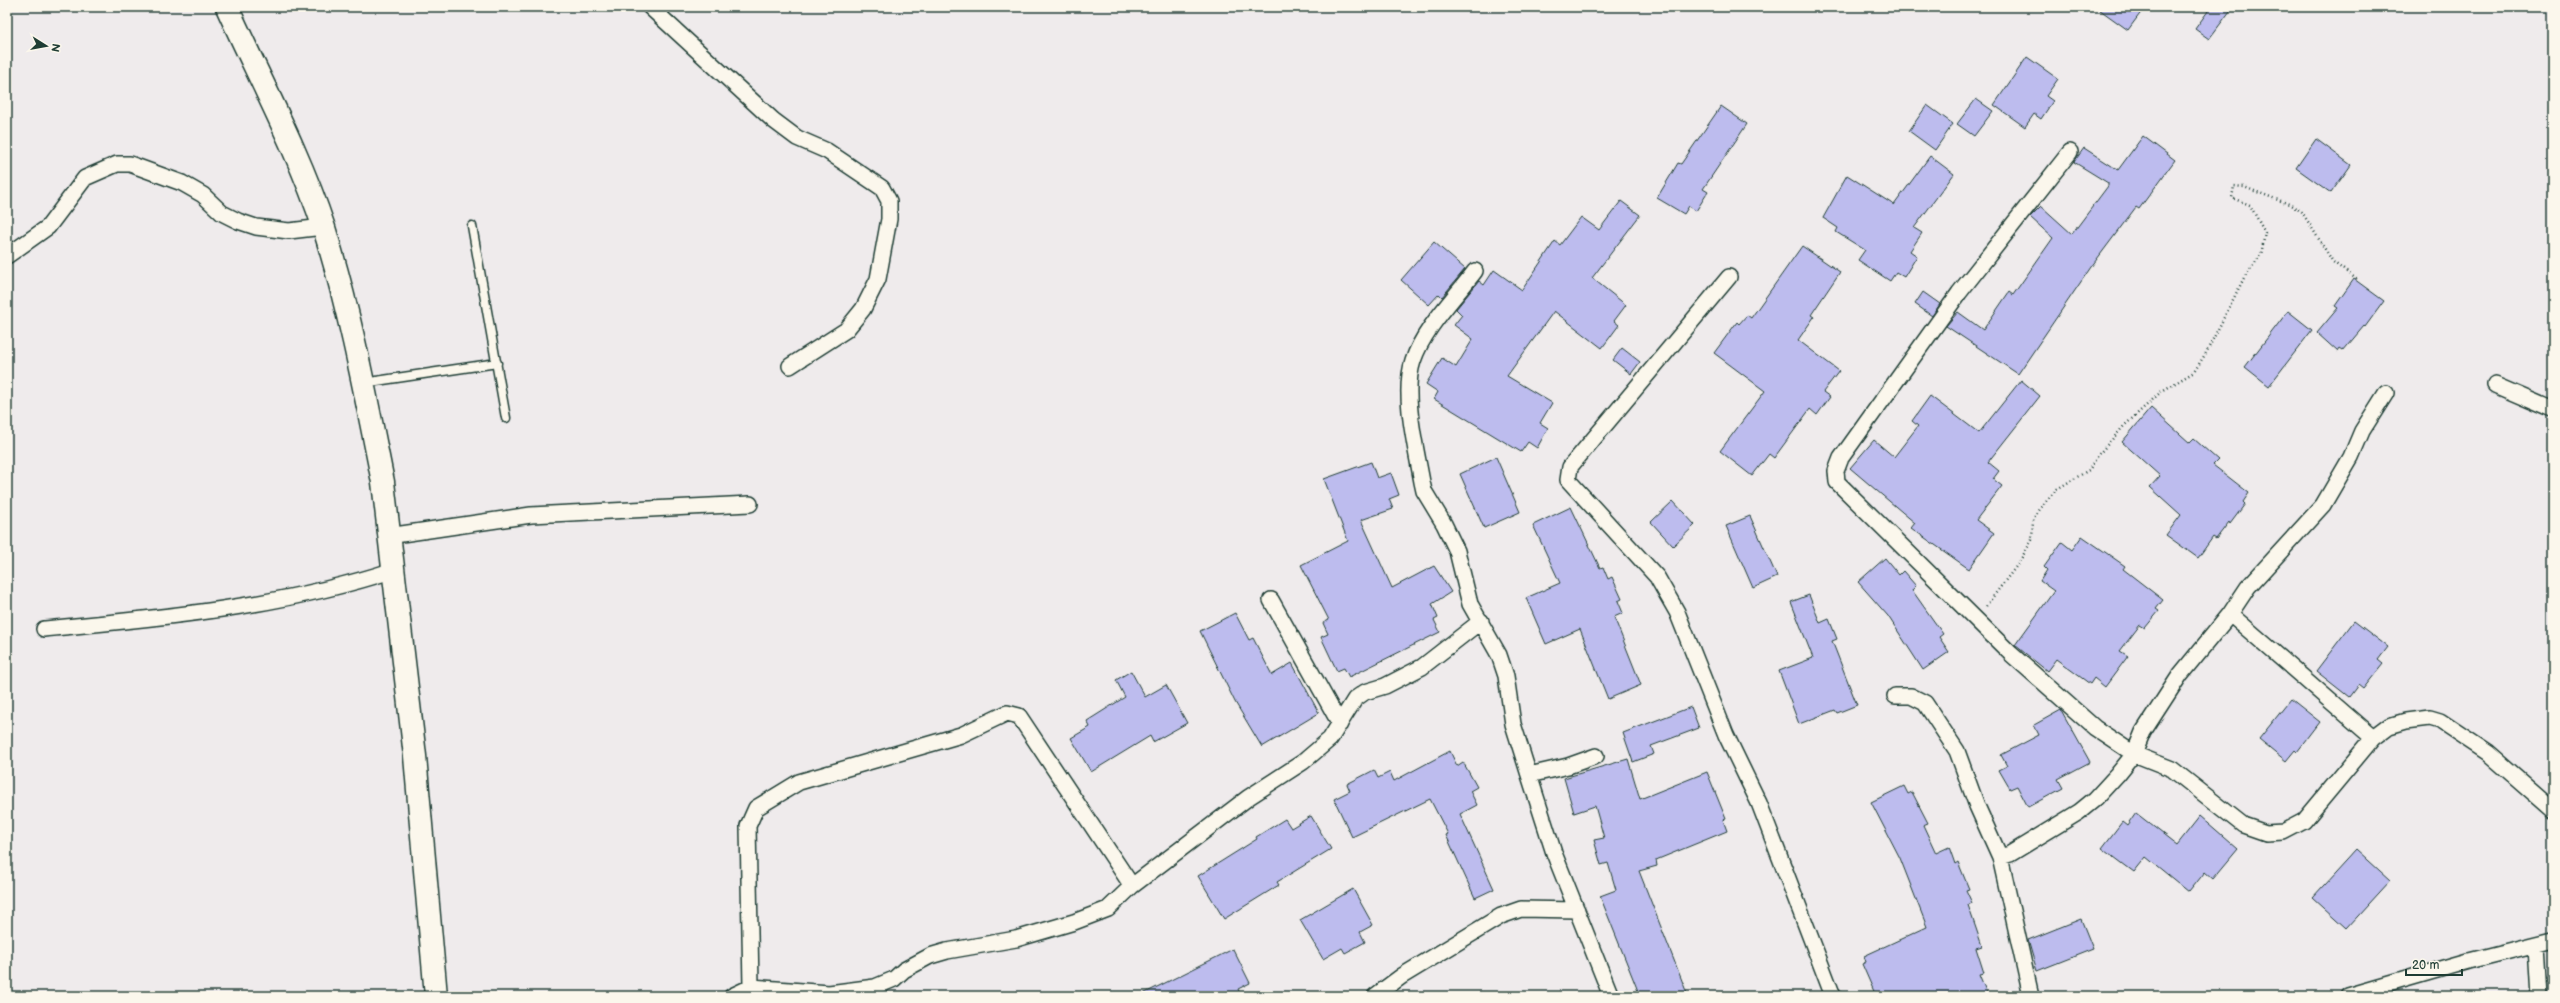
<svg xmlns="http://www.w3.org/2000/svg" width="2560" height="1003" font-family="'Balsamiq Sans',sans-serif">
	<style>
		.building { fill: #bdbcee; stroke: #1f3d34 }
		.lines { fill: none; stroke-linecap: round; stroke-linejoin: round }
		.lane-casing { stroke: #1f3d34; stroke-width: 11 }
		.street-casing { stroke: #1f3d34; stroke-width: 18 }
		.secondary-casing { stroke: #1f3d34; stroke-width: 25 }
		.path { stroke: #1f3d34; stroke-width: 2.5; stroke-dasharray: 1 3; stroke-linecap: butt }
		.lane { stroke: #fbf7ec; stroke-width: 8 }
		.street { stroke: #fbf7ec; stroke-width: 15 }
		.secondary { stroke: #fbf7ec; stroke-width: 22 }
	</style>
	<rect width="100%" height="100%" fill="#efebec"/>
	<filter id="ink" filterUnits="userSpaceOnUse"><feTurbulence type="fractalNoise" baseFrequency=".025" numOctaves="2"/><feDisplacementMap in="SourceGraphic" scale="8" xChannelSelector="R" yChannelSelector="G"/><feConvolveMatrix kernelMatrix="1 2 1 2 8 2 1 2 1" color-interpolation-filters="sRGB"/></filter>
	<g filter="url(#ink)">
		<!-- building -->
		<path class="building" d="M2096,7H2145L2128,30Z
			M2211,7H2233L2209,39L2195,29Z
			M2027,57L2058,79L2046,96L2053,101L2041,119L2034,114L2025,127L1994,105Z
			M1976,99L1993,111L1974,136L1957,124Z
			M1927,105L1953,124L1935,150L1909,131Z
			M1721,106L1747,124L1703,189L1708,192L1696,211L1689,206L1684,214L1657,198L1678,163L1681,164Z
			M2143,136L2175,160L2139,209L2136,207L2091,267L2018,374L1946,326L1958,312L1983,330L2009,292L2013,295L2053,238L2030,217L2041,206L2072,234L2108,186V183L2074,162L2084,148L2118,170Z
			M2316,139L2351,165L2331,193L2296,168Z
			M1930,156L1954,174L1914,228L1922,233L1910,251L1917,256L1904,277L1896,272L1890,281L1858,260L1865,250L1836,232L1838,228L1823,218L1847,175L1894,205Z
			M1621,201L1640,215L1592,278L1626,305L1614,321L1619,325L1602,348L1554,311L1507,376L1552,403L1540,423L1548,428L1537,448L1528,442L1521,452L1434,399L1438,392L1426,384L1442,358L1456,367L1473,339L1454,325L1462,315L1456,309L1479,281L1484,285L1494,270L1522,290L1555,241L1560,245L1581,217L1599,230Z
			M1434,242L1465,269L1442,297L1439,294L1429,305L1401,280Z
			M1802,246L1840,272L1811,315L1814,317L1798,340L1839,371L1823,392L1830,397L1817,415L1810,409L1774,458L1769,454L1752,476L1720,451L1765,391L1714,353L1737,322L1739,324L1747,315L1751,318Z
			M2354,279L2384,301L2365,327L2364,326L2343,351L2340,349L2338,352L2317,333L2338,308L2335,306Z
			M1923,292L1940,304L1932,316L1915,304Z
			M2288,311L2312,330L2269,386L2245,367Z
			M1622,348L1640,362L1631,374L1613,360Z
			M2021,380L2040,396L1988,462L1999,471L1993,479L2002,486L1976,520L1994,533L1969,569L1911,528L1915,523L1850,468L1874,440L1894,457L1918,426L1912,421L1930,396L1979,433Z
			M2151,408L2190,443L2194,439L2218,460L2213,465L2249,493L2243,502L2245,504L2230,524L2229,522L2216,539L2213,537L2198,558L2166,535L2181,515L2150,487L2160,476L2122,442Z
			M1496,457L1520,512L1484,528L1460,474Z
			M1371,462L1377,478L1391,473L1399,495L1389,499L1393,509L1361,520L1392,588L1434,566L1451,592L1432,604L1438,618L1434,620L1440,632L1349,677L1344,668L1337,671L1321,637L1328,634L1323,623L1329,620L1301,565L1348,541L1324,479Z
			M1673,501L1695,525L1673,546L1651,522Z
			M1571,507L1600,568L1603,567L1608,579L1612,577L1622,599L1618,601L1623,613L1614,617L1641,685L1608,699L1580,629L1546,644L1526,598L1560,583L1533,525Z
			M1750,516L1777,577L1753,588L1726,526Z
			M2082,536L2125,566L2123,569L2163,600L2156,609L2159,611L2145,628L2140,625L2120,651L2128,656L2105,687L2094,678L2090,684L2056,659L2047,671L2015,645L2054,591L2040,581L2047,570L2044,567L2062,542L2072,550Z
			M1885,558L1899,575L1903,571L1916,586L1912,590L1943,634L1939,637L1949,652L1923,670L1888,616L1858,582Z
			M1809,595L1820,623L1829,619L1837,639L1832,641L1857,705L1837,713L1835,710L1799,724L1779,671L1813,658L1791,602Z
			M1235,613L1249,640L1253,638L1272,675L1292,663L1319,713L1262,747L1235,702L1200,631Z
			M2354,621L2388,647L2378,660L2383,664L2363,689L2358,685L2349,697L2316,671Z
			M1131,671L1145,697L1166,685L1187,723L1153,742L1150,736L1091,772L1071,738L1090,727L1087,721L1125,697L1116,680Z
			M2291,699L2320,722L2297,752L2295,750L2286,761L2259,739Z
			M1691,707L1699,728L1651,746L1654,754L1633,762L1623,733Z
			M2061,710L2090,762L2058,779L2063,788L2028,807L2017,786L2010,789L1999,770L2007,766L2001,755L2039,735L2034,725Z
			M1450,751L1457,766L1463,762L1477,787L1470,791L1477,805L1460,814L1494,889L1475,898L1446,835L1448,834L1430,799L1352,837L1334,799L1350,791L1347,784L1374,770L1378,778L1390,772L1394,781Z
			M1628,759L1640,799L1707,772L1726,819L1723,820L1727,831L1656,860L1657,866L1639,871L1688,996H1640L1600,896L1616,890L1608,863L1601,865L1594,840L1604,838L1595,806L1574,813L1564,778Z
			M1904,786L1908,794L1912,792L1928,823L1923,825L1936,853L1949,847L1955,864L1958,862L1969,889L1966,890L1972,903L1968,905L1982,946L1976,948L1984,973L1979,974L1988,996H1876L1862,964L1866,962L1864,956L1927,927L1900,858L1871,802Z
			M2136,813L2177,845L2200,816L2238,849L2213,879L2205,872L2189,892L2146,857L2134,872L2102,848L2122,822L2127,826Z
			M1311,816L1331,849L1277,882L1279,885L1224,919L1198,876L1257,839L1256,837L1285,819L1291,828Z
			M2356,850L2390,881L2347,928L2313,897Z
			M1353,889L1373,925L1360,932L1365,942L1345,953L1342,948L1323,959L1300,920Z
			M2081,919L2093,949L2037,971L2028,940Z
			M1233,949L1250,983L1238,989L1241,996H1139Z"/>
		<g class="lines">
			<!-- lane casing -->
			<g class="lane-casing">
				<path id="lane" d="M472,226L506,418
					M363,383L497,363"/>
			</g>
			<!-- street casing -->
			<g class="street-casing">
				<path id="street" d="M650,7L773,120L797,138L827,151L882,188L889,201V219L878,279L863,309L846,330L790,366
					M2070,152L1959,293L1841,458L1836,471L1837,482L2011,654L2095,728L2134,754L2172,769L2243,825L2266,833L2283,832L2304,821L2373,738L2389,726L2406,721L2430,718L2440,721L2488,753L2553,810
					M7,256L48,227L85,178L117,164H130L182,183L203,195L222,213L238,221L256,227L289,231L323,227
					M1475,271C1454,299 1424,328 1413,361C1402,394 1416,448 1422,482L1424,491L1444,524L1457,551L1470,604L1499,655L1506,676L1513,724L1529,775L1568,766L1596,756
					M1729,277L1570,467L1568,480L1657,577L1677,612L1726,735L1759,803L1833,996
					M2495,385L2553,410
					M388,536L531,515L750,504
					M1271,600L1340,724
					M2230,614L2373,738
					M44,629C162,618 281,607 394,570
					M1895,696H1911L1925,703L1957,751L1977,806L2000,857L2031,996
					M1529,775L1554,853L1611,996
					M2000,857L2010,854L2079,812L2095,799L2117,775L2134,754L2143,732L2180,675L2230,614L2248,587L2323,505L2351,457L2362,431L2386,393
					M2536,945L2539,996
					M751,987L748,826L756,808L799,782L961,735L1007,713L1019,716L1132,886
					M732,996L751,987L829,993L875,987L894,979L904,970L930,956L947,951L1016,939L1074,922L1108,909L1132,886L1249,797L1303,762L1330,739L1355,699L1365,692L1385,686L1422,667L1481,621
					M1375,996L1402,976L1501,916L1521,909L1577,910
					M2348,996L2469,961L2553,940"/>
			</g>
			<!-- secondary casing -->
			<g class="secondary-casing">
				<path id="secondary" d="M227,7C260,80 299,152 324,228C350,311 366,397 383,482L415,756L436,996"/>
			</g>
			<!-- path -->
			<path class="path" d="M1986,606L2018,564L2032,540L2033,519L2046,501L2057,489L2089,470L2099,454L2124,426L2162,391L2194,372L2206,353L2245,276L2261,255L2265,233L2250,205L2232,198L2234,186L2244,187L2289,204L2302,212L2333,262L2359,281"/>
			<!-- lane -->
			<use href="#lane" class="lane"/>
			<!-- street -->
			<use href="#street" class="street"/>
			<!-- secondary -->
			<use href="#secondary" class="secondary"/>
		</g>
	</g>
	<!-- margin -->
	<rect width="2560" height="1003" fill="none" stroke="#fbf7ec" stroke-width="24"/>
	<rect x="12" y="12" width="2536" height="979" fill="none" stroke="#1f3d34" stroke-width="1.5" filter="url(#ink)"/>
	<!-- north arrow -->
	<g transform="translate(46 46) rotate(101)" stroke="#fbf7ec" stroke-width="3" paint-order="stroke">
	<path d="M0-3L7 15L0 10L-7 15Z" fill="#1f3d34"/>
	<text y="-6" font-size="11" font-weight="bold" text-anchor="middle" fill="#1f3d34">N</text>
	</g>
	<!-- scale -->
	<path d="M2406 969v6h56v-6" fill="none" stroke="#1f3d34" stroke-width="2"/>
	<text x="2412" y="969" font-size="12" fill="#1f3d34" stroke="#fbf7ec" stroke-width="3" paint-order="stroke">20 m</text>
</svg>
